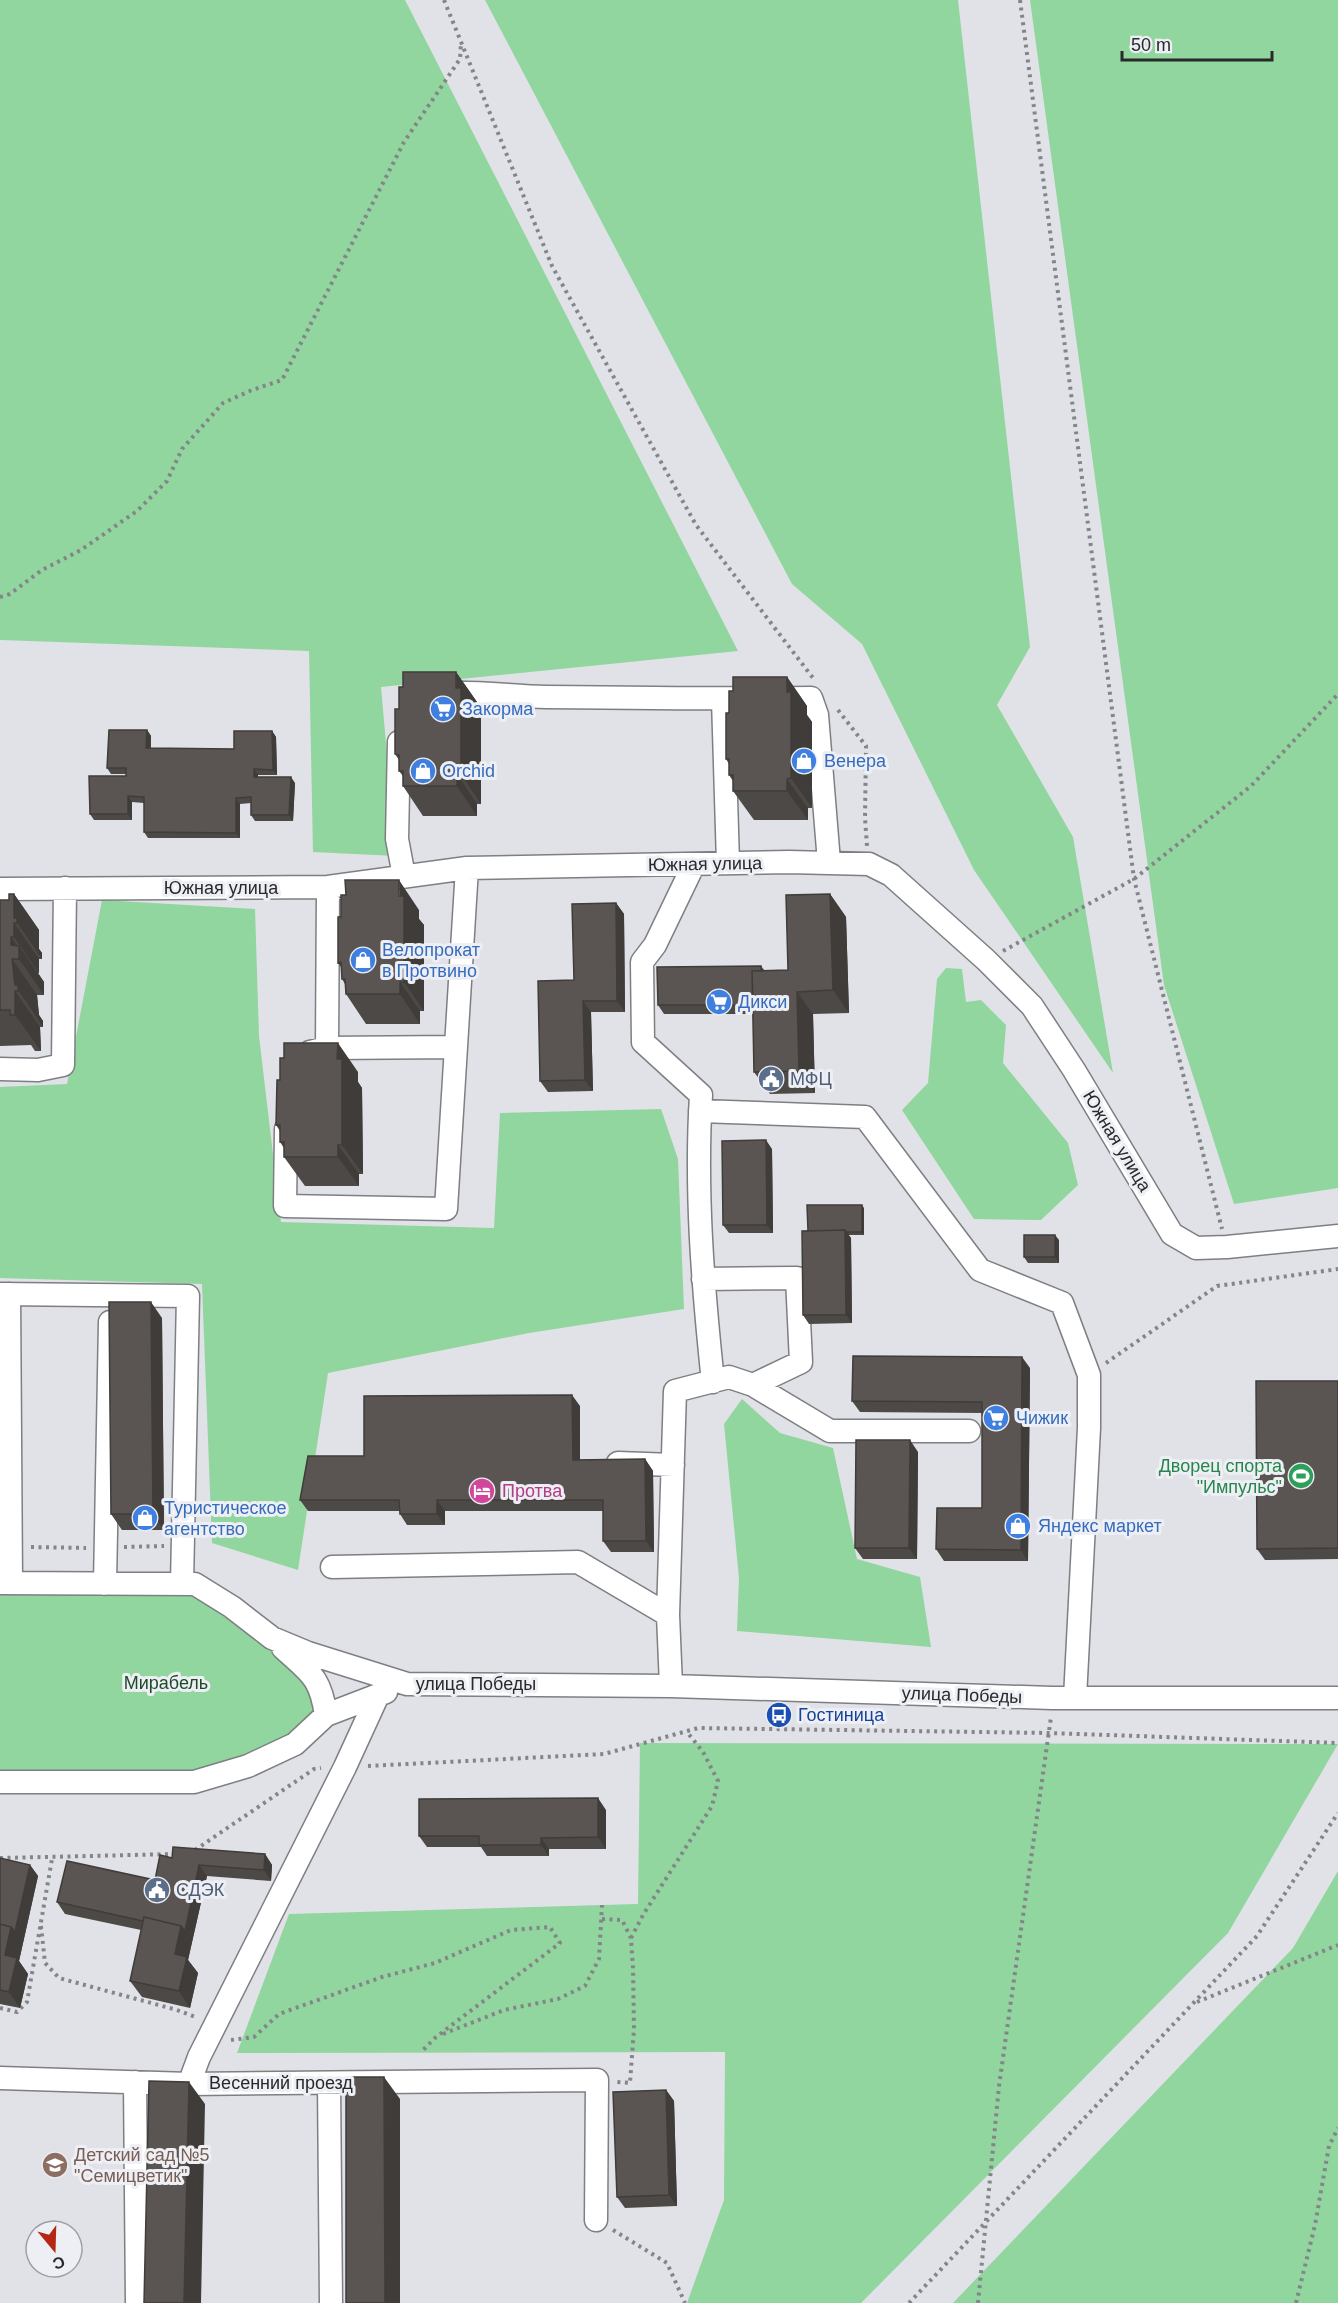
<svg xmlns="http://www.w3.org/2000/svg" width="1338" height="2303" font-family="Helvetica,sans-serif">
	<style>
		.green { fill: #91d69e }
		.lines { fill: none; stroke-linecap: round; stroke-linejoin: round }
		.minor-casing { stroke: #7d7f83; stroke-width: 25 }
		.path { stroke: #838588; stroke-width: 4; stroke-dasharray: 3 4.5; stroke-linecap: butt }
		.minor { stroke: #fff; stroke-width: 22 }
		.wall { fill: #4d4947 }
		.shaded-wall { fill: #3f3c3a }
		.building { fill: #5a5553; stroke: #3f3c3a; stroke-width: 1.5 }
		.labels { text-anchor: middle; stroke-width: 6; stroke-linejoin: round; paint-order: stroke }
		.shop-label { font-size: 18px; fill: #366cbe; stroke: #eeeff4; text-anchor: start }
		.street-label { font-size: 18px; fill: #28292b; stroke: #eeeff4 }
		.service-label { font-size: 18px; fill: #4e5e75; stroke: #eeeff4; text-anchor: start }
		.leisure-label { font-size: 18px; fill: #27864d; stroke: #eeeff4; text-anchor: end }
		.hotel-label { font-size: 18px; fill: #b23c85; stroke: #eeeff4; text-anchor: start }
		.park-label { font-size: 18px; fill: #1b4c28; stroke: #eeeff4 }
		.transit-label { font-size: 18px; fill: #164399; stroke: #eeeff4; text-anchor: start }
		.education-label { font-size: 18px; fill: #785e54; stroke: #eeeff4; text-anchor: start }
	</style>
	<rect width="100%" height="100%" fill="#e0e2e7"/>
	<!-- green -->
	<path class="green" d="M0,0H405L738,651L381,687L396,856L313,852L309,651L0,640Z
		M485,0H958L1030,647L997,705L1073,837L1113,1073L974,870L862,644L792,584Z
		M1030,0H1338V1188L1234,1204L1164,985Z
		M102,900L255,909L259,1036L281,1222L494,1228L500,1113L661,1109L678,1159L684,1309L529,1333L328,1373L298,1570L212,1543L202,1284L0,1278V1087L67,1084Z
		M946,968L962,969L966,1002L981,1000L1006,1025L1003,1063L1068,1143L1078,1185L1041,1220L974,1219L902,1110L928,1083L937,979Z
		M742,1399L780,1433L833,1448L857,1559L920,1577L931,1647L737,1631L739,1578L724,1424Z
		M0,1583L195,1584L272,1638L326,1715L295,1744L194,1782H0Z
		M640,1743L1338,1744L1228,1933L861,2303H687L724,2200L725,2052L237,2053L289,1914L638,1904Z
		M1338,1871V2303H953L1293,1948Z"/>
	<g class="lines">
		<!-- minor casing -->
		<g class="minor-casing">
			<path id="minor" d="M441,693C476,691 511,696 546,697C634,698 722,699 811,698L817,715L829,862
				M723,699L728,863
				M399,742L397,839L404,876
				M694,864L655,945L642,962L643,1042L701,1095C695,1191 703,1287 713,1382
				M0,889L328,887L467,868L789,862L869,864L891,875L986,960L1032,1006L1074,1070L1172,1234L1196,1248L1227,1247L1338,1236
				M327,1048L328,887
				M310,1052L327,1048L455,1047
				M0,1069L38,1070L63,1065L65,888
				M700,1111L865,1117L980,1270L1062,1303L1089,1375V1428L1075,1698
				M286,1129L285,1206L446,1209L467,868
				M703,1279L797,1278L801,1362L753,1385
				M0,1294L188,1296L182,1584
				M9,1294L11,1583
				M618,1463L673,1465
				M332,1567L578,1562L668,1615L671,1686
				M0,1583L195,1584L232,1607L272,1638L308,1653L407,1684L671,1686L1052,1698H1338
				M105,1584L110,1322
				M668,1615L675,1391L729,1377L753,1385L830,1431H969
				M283,1648C310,1673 320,1676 326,1715
				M0,1782H194L248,1766L295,1744L326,1715L386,1692
				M0,2078L189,2084L597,2080L596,2220
				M135,2082L137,2303
				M329,2083L331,2303
				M189,2084L199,2057L345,1767L378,1695"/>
		</g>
		<!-- path -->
		<path class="path" d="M444,0L552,266L696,525L813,678
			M1020,0L1134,879L1222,1229
			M0,597L10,594L42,570L81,550L137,511L167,481L182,449L223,403L252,390L282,380L404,142L460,59L461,43
			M838,710L866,746L865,818L867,846
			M1003,951L1134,879L1251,786L1338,694
			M1106,1363L1217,1286L1338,1269
			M31,1547L86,1548
			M124,1547L164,1546
			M368,1766L604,1754L698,1728L1050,1733L1338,1743
			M195,1850L314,1769L321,1768
			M0,1858L176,1854
			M602,1919L622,1920L631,1938L633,1968L634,2029L630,2083L617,2082
			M41,1926L45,1963L59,1978L177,2010L198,2018
			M631,1938L643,1915L712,1806L718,1781L703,1752L687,1732
			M1197,2002L1338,1945
			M0,2008L17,2012L27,2002L52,1859
			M443,2034L504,2010L558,1999L585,1986L599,1959L602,1905
			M231,2040L254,2037L279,2014L382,1977L435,1963L511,1930L550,1927L560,1943L436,2037L421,2052
			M613,2230L667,2263L685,2303
			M909,2303L1257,1936L1338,1813
			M978,2303L999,2086L1051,1717
			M1296,2303L1315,2225L1329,2146L1338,2128"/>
		<!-- minor -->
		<use href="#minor" class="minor"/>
	</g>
	<!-- wall -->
	<path class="wall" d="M456,672L477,702V711L481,717V804H477V816H423L403,786V776L399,771V760L395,754L399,709L403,687Z
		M787,677L807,706V715L812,722V808H808V820H754L733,791V781L729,775V764L726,759L729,713L733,691Z
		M147,730L151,736V748L234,749L272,731L276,737L277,775H258V777L295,783L293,821H255L251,815V803L240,804V838H148L144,832V803L132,802V820H94L90,814L126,776V774H111L107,768Z
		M14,894L39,930V949L42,953V959H39V973H38L44,982V995H37L39,1015L43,1021V1027H40L41,1051H35L31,1045L0,1046V900H9Z
		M830,894L846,917L849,1013L813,1014L815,1093L770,1094L754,1072L753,1014H664L658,1005L761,966L765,971L788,970Z
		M616,903L624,914L625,1012H591L593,1091L548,1092L540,1081L574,980Z
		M419,910V919L424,925V1011H420V1024H366L346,994L345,984L342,979L341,967L338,963Z
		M358,1072V1082L362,1088L363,1174H359V1186H305L284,1157V1148L280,1142V1131L276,1125Z
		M772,1149L773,1233H729L723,1225Z
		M864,1208V1235H848L851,1238L852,1323L809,1324L803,1315L808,1231Z
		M1059,1240V1263H1028L1024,1257Z
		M162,1318L164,1530H122L111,1514Z
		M1030,1368L1028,1561H944L936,1549L982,1508V1413L860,1412L852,1401Z
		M1338,1381V1559L1265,1560L1257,1549Z
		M580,1406V1460L645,1459L653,1471L654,1552H611L603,1541V1511H445V1525H407L400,1514V1511H308L300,1500L364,1456Z
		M918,1452L917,1559H863L855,1548Z
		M606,1810V1849H549V1856H487L481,1847H427L419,1836Z
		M265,1854L272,1865L271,1881L207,1876L188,1960L198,1973L190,2008L142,1997L130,1981L141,1930L65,1914L57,1902L155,1880L172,1858Z
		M0,1858L30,1865L38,1876L19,1961L28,1974L20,2008L0,2004Z
		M666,2090L674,2101L677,2206L625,2208L617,2197Z"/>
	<!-- shaded-wall -->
	<path class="shaded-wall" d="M456,672L477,702V711L481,717V804L461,774Z
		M787,677L807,706V715L812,722V808L791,778Z
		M147,730L151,736L150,754L146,748Z
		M272,731L276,737L277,775L273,770Z
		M254,769L258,775V783L254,777Z
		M457,774L477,804V816L457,786Z
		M291,777L295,783L293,821L289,815Z
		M787,779L808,808V820L787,791Z
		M128,796L132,802V820L128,814Z
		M236,798L240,804V838L236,833Z
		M399,880L419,910V919L424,925V1011L404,982Z
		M14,894L39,930V949L42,953V959L14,918Z
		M830,894L846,917L849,1013L833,990Z
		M616,903L624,914L625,1012L617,1001Z
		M14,923L39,959V973L14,937Z
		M11,937L19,948V946L44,982V995L19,959L11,945Z
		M12,959L37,995L39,1015L43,1021V1027L15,985Z
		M400,982L420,1011V1024L400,994Z
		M15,991L40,1027L41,1051L15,1015Z
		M797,992L813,1014L815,1093L799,1071Z
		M583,1001L591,1012L593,1091L585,1080Z
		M338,1043L358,1072V1082L362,1088L363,1174L342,1145L337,1059Z
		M766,1140L772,1149L773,1233L767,1225Z
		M338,1145L359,1174V1186L338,1157Z
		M862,1205L864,1208V1235L862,1232Z
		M845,1230L851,1238L852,1323L846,1315Z
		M1055,1235L1059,1240V1263L1055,1257Z
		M151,1302L162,1318L164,1530L153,1514Z
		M1022,1357L1030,1368L1028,1561L1021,1550Z
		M572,1395L580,1406V1471L573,1460Z
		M910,1440L918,1452L917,1559L909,1548Z
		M645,1459L653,1471L654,1552L646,1541Z
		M437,1500L445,1511V1525L437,1514Z
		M598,1798L606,1810V1849L598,1837Z
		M541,1838L549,1849V1856L541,1845Z
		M265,1854L272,1865L271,1881L264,1870Z
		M30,1865L38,1876L19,1961L28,1974L20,2008L9,1992L5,1955L11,1927Z
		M199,1865L207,1876L188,1960L198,1973L190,2008L179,1991L175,1954L181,1926Z
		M384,2077L400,2099V2303H385Z
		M189,2082L205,2104L201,2303H184Z
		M666,2090L674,2101L677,2206L669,2195Z"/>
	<!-- building -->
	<path class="building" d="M403,672H456V688H461V774H457V786H403V771H399V755L395,754V709H399V687H403Z
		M733,677H787V692H791V778L787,779V791H733V775H729V759H726V713H729V691H733Z
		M109,730H147L146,748L234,749V731H272L273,770L254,769V777H291L289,815H251V797L236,798V833L144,832V797L128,796V814H90L89,776H126V768H107Z
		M345,880H399V896H404V982H400V994H346L345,979H342L341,962L338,963V917H341V895H346Z
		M9,894H14V918H17V923H14V937H11V945L19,946V959H12L15,985H18V991H15V1015H10V1010H0V900H9Z
		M830,894L833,990L797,992L799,1071L754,1072L752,971L788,970L786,895Z
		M616,903L617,1001H583L585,1080L540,1081L538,981L574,980L572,904Z
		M761,966V971H752L753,1005H658L657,967Z
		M284,1043H338L337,1059H342V1145H338V1157H284V1142H280V1125H276L277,1080H280V1058H284Z
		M766,1140L767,1225H723L722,1141Z
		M807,1205H862V1232H846L845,1230L808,1231Z
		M845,1230L846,1315H803L802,1231Z
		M1024,1235H1055V1257H1024Z
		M109,1302H151L153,1514H111Z
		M853,1356L1022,1357L1021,1550L936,1549L937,1508H982V1402L852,1401Z
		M1256,1381H1338V1548L1257,1549Z
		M572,1395L573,1460L645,1459L646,1541H603V1500H437V1514H400L399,1500H300L308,1456H364V1396Z
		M856,1440H910L909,1548H855Z
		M598,1798V1837L541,1838V1845H479V1836H419V1799Z
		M173,1847L265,1854L264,1870L199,1865L185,1931L181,1926L144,1917L143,1921L57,1902L67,1861L155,1880L160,1855L172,1858Z
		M0,1858L30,1865L15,1932L11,1927L0,1924Z
		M144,1917L181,1926L175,1954L187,1957L179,1991L130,1981Z
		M0,1924L11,1927L5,1955L17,1958L9,1992L0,1990Z
		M346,2077H384L385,2303H346Z
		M149,2081L189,2082L184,2303H144Z
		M666,2090L669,2195L617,2197L613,2092Z"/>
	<!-- icons -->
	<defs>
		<g id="supermarket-disc" transform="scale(1.35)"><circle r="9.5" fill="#3f7fe0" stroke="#eeeff4"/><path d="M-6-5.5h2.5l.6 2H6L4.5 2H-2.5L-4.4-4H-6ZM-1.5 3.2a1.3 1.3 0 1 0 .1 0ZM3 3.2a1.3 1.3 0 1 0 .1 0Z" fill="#fff"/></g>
		<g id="shop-disc" transform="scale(1.35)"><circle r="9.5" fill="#3f7fe0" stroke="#eeeff4"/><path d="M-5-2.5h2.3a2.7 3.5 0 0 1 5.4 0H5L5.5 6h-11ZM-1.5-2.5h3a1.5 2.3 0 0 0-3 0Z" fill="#fff"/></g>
		<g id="civic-disc" transform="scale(1.35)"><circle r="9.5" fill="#5c6f8a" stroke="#eeeff4"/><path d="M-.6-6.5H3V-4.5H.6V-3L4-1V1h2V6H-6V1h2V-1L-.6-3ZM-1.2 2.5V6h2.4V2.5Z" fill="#fff"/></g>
		<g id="stadium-disc" transform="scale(1.35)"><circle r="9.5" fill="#2e9e5b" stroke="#eeeff4"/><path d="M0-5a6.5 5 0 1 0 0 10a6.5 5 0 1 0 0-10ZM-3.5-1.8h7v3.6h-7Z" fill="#fff"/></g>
		<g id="hotel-disc" transform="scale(1.35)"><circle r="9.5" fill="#d1479c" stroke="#eeeff4"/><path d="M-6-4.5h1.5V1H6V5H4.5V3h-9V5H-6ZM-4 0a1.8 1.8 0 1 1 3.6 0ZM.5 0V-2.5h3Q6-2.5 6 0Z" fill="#fff"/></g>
		<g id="bus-disc" transform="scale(1.35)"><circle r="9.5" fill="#1a4fb4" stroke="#eeeff4"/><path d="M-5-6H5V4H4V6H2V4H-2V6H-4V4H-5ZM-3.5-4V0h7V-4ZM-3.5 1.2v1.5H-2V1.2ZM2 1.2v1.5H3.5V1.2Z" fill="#fff"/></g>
		<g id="school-disc" transform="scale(1.35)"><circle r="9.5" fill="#8d6e63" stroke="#eeeff4"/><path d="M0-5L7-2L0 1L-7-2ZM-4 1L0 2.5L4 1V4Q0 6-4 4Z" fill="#fff"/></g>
	</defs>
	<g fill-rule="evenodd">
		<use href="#supermarket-disc" x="443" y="709"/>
		<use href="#shop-disc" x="804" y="761"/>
		<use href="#shop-disc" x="423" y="771"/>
		<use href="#shop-disc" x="363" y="960"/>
		<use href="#supermarket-disc" x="719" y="1002"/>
		<use href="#civic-disc" x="771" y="1079"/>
		<use href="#supermarket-disc" x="996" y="1418"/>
		<use href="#stadium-disc" x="1301" y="1476"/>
		<use href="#hotel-disc" x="482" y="1491"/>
		<use href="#shop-disc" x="145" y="1518"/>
		<use href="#shop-disc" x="1018" y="1526"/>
		<use href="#bus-disc" x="779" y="1715"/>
		<use href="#civic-disc" x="157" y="1890"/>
		<use href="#school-disc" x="55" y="2165"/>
	</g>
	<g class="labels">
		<!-- shop labels -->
		<g class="shop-label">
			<text x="462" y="715">Закорма</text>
			<text x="824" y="767">Венера</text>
			<text x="442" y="777">Orchid</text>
			<text x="382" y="956">Велопрокат<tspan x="382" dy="21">в Протвино</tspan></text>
			<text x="738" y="1008">Дикси</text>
			<text x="1016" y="1424">Чижик</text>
			<text x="164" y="1514">Туристическое<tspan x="164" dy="21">агентство</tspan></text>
			<text x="1038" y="1532">Яндекс маркет</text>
		</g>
		<!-- street labels -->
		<g class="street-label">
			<text transform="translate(705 864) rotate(-1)" y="6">Южная улица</text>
			<text x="221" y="894">Южная улица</text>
			<text transform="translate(1117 1141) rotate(59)" y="6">Южная улица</text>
			<text x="476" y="1690">улица Победы</text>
			<text transform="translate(962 1695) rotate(2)" y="6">улица Победы</text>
			<text x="281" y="2089">Весенний проезд</text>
		</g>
		<!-- service labels -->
		<g class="service-label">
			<text x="790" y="1085">МФЦ</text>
			<text x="176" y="1896">СДЭК</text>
		</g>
		<!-- leisure labels -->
		<g class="leisure-label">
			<text x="1282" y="1472">Дворец спорта<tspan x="1282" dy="21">"Импульс"</tspan></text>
		</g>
		<!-- hotel labels -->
		<g class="hotel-label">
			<text x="502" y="1497">Протва</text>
		</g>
		<!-- park labels -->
		<g class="park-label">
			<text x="166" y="1689">Мирабель</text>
		</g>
		<!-- transit labels -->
		<g class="transit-label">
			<text x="798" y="1721">Гостиница</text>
		</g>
		<!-- education labels -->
		<g class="education-label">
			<text x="74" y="2161">Детский сад №5<tspan x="74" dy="21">"Семицветик"</tspan></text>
		</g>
	</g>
	<!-- north arrow -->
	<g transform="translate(54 2249) rotate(161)"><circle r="28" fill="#eeeff4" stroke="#9fa0a4" stroke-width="1.5"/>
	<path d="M0-4.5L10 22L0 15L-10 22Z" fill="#b42714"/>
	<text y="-9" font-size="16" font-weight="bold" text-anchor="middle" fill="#28292b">С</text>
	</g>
	<!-- scale -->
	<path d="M1122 51v9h150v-9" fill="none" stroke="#28292b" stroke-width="3"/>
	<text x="1131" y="51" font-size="18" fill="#28292b" stroke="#eeeff4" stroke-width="4.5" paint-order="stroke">50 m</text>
</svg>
